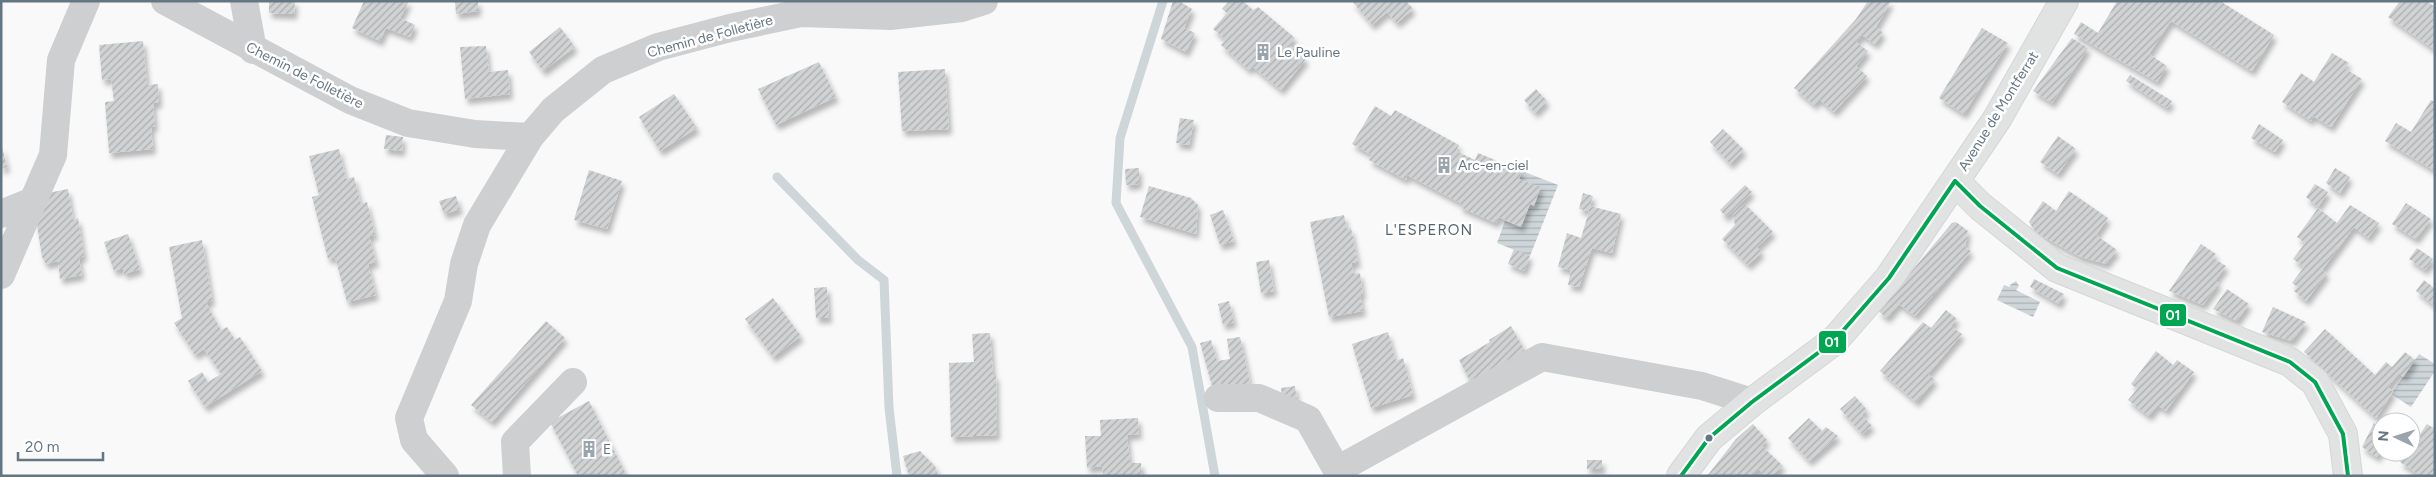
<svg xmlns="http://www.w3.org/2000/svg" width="2436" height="477" font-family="Figtree,sans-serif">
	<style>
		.water { fill: url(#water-rules) }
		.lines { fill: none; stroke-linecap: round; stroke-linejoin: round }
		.stream { stroke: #ced6d9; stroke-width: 9 }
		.building { fill: url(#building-hatch); filter: url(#shadow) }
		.secondary-casing { stroke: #d5d6d7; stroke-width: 30 }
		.street { stroke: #cecfd0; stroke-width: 28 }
		.secondary { stroke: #e1e2e2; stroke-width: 28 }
		.bus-1-casing { stroke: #fff; stroke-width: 8 }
		.bus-1 { stroke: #00a651; stroke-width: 4 }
		.bus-dot { fill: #657683; stroke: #fff; stroke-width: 2 }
		.labels { text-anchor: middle; stroke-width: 5; stroke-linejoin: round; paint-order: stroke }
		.street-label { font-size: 14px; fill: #657683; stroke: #fff }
		.poi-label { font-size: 14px; fill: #657683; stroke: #fff; text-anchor: start }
		.neighbourhood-label { font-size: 15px; letter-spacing: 1px; fill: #57646e; stroke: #fff }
		.line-badge { stroke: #fff; stroke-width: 2 }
		.badge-label { font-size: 14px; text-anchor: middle; font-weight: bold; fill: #fff }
	</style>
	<defs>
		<pattern id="water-rules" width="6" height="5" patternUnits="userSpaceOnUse" patternTransform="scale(1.25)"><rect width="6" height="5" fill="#ced6d9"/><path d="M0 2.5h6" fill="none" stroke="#abb2b5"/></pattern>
		<pattern id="building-hatch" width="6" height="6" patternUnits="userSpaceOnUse" patternTransform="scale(1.25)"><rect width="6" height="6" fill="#d0d2d3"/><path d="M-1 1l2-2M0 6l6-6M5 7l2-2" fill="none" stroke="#acafb1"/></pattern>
		<filter id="shadow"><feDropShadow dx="3" dy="5.5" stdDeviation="2.5" flood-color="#0004"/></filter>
	</defs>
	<rect width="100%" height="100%" fill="#f9f9f9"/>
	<!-- water -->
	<path class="water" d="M1522,171L1558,185L1530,256L1497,243L1505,221L1521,227L1530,204L1533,205L1540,187L1519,179Z
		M2016,281L2019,286L2016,290L2040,302L2033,317L1997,300L2004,285L2010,287V285Z
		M2419,354L2435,364V371L2411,407L2391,394Z"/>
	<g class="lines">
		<!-- stream -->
		<path class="stream" d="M1163,1L1120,138L1116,203L1192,347L1215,476
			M777,177L858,260L884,280L889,408L897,476"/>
	</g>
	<!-- building -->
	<path class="building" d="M269,1H295L294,14L269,13Z
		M364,1H409L400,18L415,25L410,37L386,28L380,41L352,28Z
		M455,1H478V11L456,14Z
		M1173,1H1179L1192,9L1184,28L1195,33L1186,52L1161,39Z
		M1229,1H1243L1253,10L1258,7L1295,38L1289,45L1306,59L1281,90L1252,66L1249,70L1221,45L1226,40L1213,29L1227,13L1222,9Z
		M1352,1H1406L1413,9L1397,23L1387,12L1372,25Z
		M1868,1H1891L1876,27L1883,33L1875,44L1862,35L1856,42L1868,51L1856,66L1867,76L1834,112L1819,99L1814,105L1794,88L1856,19Z
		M2117,1H2220L2274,35L2252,71L2171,21L2149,54L2167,66L2157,82L2074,34L2081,22L2098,33Z
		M2400,1H2427L2435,7V50L2388,17Z
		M560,27L575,47L543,71L529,52Z
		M1982,28L2008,43L1964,114L1939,98Z
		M2072,38L2088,48L2052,103L2033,91Z
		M143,41L147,85L158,84L159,103H153L155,126L151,127L153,149L109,153L105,102L114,101L111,79L102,80L99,45Z
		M486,46L489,72L508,70L510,94L465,99L460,47Z
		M2332,53L2349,63L2344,68L2362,79L2331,127L2313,116L2311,121L2282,102L2301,73L2314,82Z
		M819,62L836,97L776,125L758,89Z
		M945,69L949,129L902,131L898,72Z
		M2130,75L2172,101L2167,108L2126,81Z
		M1536,89L1547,101L1535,113L1524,100Z
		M674,94L697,128L660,151L639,117Z
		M2431,100L2435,102V171L2385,141L2396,123L2411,132Z
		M1375,106L1391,116L1395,110L1459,145L1456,151L1475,160L1478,153L1522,171L1519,179L1541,187L1534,206L1530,204L1521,227L1499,217L1496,223L1460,207L1461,203L1407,175L1406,180L1369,160L1372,155L1352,144Z
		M1180,118L1194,120L1189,145L1176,143Z
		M2259,124L2283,140L2275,152L2251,138Z
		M1723,129L1744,150L1730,164L1710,142Z
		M386,135L403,137L402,151L384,149Z
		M2058,136L2076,149L2058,174L2040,162Z
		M2,147L7,167L1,169V148Z
		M339,149L346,179L354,177L361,204L367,202L375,235L369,236L376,262L368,264L376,295L347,302L335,257L328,259L321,232L312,197L319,195L309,156Z
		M1139,168V184L1126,185L1125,169Z
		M2335,168L2350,177L2340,193L2326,183Z
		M589,170L622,181L607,229L574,220Z
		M2315,184L2328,192L2318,207L2306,197Z
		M1745,185L1752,192L1726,217L1720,210Z
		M1149,186L1191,198L1198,205L1196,234L1140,217Z
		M68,189L73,220L78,218L84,256L79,258L82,275L60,279L58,261L46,264L42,257L36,219L43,194Z
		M2069,191L2108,218L2096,235L2117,250L2106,264L2081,257L2036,233L2029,222L2043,201L2056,211Z
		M1583,193L1593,196L1590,206L1621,214L1612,253L1592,248L1579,287L1568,285L1571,270L1558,267L1567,233L1581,238L1589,211L1579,209Z
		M456,196L460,209L444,214L439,201Z
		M2406,203L2431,219L2416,239L2392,224Z
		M1745,204L1773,232L1757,247L1762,252L1748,265L1722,239L1735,225L1733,215Z
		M2350,205L2379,223L2368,238L2354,227L2322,270L2327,273L2306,301L2294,291L2298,287L2292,283L2304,267L2293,259L2305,243L2297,237L2318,208L2337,223Z
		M1223,210L1234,241L1220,245L1210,215Z
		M1344,215L1347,229L1351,228L1358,263H1351L1354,274L1360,273L1363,294H1360L1363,311L1329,317L1310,222Z
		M1956,222L1968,231L1965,247L1971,251L1915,316L1899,304L1887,318L1878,311L1952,223Z
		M128,234L140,269L124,274L123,268L114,271L104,242Z
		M202,240L212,300L206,303L221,330L227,327L235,340L240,337L262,371L205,407L188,381L202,372L208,382L221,374L204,349L195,355L174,323L182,318L169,247Z
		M2201,244L2216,254L2213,258L2226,266L2215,281L2219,283L2203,305L2169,291Z
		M2417,248L2433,259L2425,270L2409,259Z
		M1514,249L1530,256L1524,271L1508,264Z
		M1269,260L1274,291L1261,293L1256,262Z
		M2034,279L2064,294L2059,304L2030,287Z
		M2424,280L2435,289V306L2416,291Z
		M827,287L829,318H816L814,288Z
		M2227,289L2249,304L2237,321L2213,309Z
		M773,298L801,336L773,357L745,319Z
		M1229,301L1234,322L1223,325L1218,304Z
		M2273,307L2306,322L2292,341L2262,332Z
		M1946,310L1957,319L1951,326L1962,334L1928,374L1935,380L1916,402L1880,371L1923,322L1931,328Z
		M546,321L565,338L492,422L471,405Z
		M1511,326L1527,354L1500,369L1498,365L1470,381L1459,360L1490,342L1489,340Z
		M2325,329L2375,375L2386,362L2392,367L2405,352L2415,360L2403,377L2399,373L2388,387L2393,392L2376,418L2304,352Z
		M1388,332L1396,361L1403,358L1413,395L1371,408L1352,344Z
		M990,333L993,375H996L997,435L951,437L949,363L974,362L972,334Z
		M1240,337L1252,392H1224L1221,383L1212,386L1200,343L1211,340L1217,361L1230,359L1227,339Z
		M2156,351L2173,365L2177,360L2194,372L2166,411L2158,405L2149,416L2128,400L2137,389L2131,384Z
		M1295,386L1298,410L1283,404L1281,388Z
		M1855,396L1867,410L1862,415L1872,426L1862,434L1840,409Z
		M589,401L627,476H578L550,422Z
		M1138,418L1139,434L1127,435L1130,463H1141L1142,476H1103L1102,466L1087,468L1085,436H1101L1100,420Z
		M1809,418L1822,431L1826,427L1838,436L1809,461L1788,438Z
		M2374,423L2381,428V452L2377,457L2362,447Z
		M1753,424L1767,440L1762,446L1783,466L1771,476H1765L1759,469L1752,476H1707L1736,439Z
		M2427,424L2435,429V476H2421L2400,462L2407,452H2411V447Z
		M920,451L935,466L938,476H909L903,456Z
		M1587,460H1602V469H1587Z"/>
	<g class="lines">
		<!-- secondary casing -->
		<g class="secondary-casing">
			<path id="secondary" d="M1955,181L1980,206L2057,268L2290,362L2315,382L2343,434L2348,476
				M1681,476L1709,438L1752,402L1834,341L1889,278L1997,119L2064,1"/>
		</g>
		<!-- street -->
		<path class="street" d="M165,1L350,100L408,123L475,134L530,137L553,110L603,70L658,47L730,28L801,13L890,16L962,8L984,1
			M244,1L253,50
			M1,214L33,201L53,155L61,60L86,1
			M1,275L33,201
			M1218,398H1259L1308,419L1337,470L1542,357L1702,386L1752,402
			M445,476L414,440L409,418L458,301L464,264L477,225L530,137
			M517,476L515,442L573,382"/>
		<!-- secondary -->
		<use href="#secondary" class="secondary"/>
		<!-- bus-1 casing -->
		<g class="bus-1-casing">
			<path id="bus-1" d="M1955,181L1980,206L2057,268L2290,362L2315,382L2343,434L2348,476
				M1681,476L1709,438L1752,402L1834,341L1889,278L1955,181"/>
		</g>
		<!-- bus-1 -->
		<use href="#bus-1" class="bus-1"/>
	</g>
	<!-- icons -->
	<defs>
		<g id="building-bare" transform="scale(1.35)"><path d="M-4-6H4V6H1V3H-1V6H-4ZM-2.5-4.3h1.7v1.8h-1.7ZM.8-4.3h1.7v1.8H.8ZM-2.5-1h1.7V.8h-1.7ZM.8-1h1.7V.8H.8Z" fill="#99a4ac" stroke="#fff" stroke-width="2.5" paint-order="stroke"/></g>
	</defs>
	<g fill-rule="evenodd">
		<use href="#building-bare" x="1263" y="52"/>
		<use href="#building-bare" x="1444" y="165"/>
		<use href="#building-bare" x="589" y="449"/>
	</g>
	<!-- markers -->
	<circle class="bus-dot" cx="1709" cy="438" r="4.5"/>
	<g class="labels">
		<!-- street labels -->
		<g class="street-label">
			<text transform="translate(710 36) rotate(-15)" y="5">Chemin de Folletière</text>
			<text transform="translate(305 75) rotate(27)" y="5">Chemin de Folletière</text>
			<text transform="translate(1998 111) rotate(-58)" y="5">Avenue de Montferrat</text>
		</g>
		<!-- poi labels -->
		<g class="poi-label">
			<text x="1277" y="57">Le Pauline</text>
			<text x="1458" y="170">Arc-en-ciel</text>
			<text x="603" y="454">E</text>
		</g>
		<!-- neighbourhood labels -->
		<g class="neighbourhood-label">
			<text x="1429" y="235">L'ESPERON</text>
		</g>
	</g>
	<g class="line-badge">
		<rect x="2159" y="303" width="28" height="24" rx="5" fill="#00a651"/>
		<rect x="1818" y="330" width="29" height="24" rx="5" fill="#00a651"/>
	</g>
	<g class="badge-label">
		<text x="2173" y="320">01</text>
		<text x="1832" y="347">01</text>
	</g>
	<!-- border -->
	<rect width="2436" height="477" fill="none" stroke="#657683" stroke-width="5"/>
	<!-- north arrow -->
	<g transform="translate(2396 437) rotate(274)"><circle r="24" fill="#ffffff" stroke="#c1c8cd"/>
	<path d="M0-4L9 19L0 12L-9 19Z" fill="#99a4ac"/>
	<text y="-8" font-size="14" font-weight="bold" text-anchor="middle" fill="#657683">N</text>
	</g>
	<!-- scale -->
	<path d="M18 452v8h85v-8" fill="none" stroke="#657683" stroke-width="2.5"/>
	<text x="25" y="452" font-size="15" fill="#657683" stroke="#ffffff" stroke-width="4" paint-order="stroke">20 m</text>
</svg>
